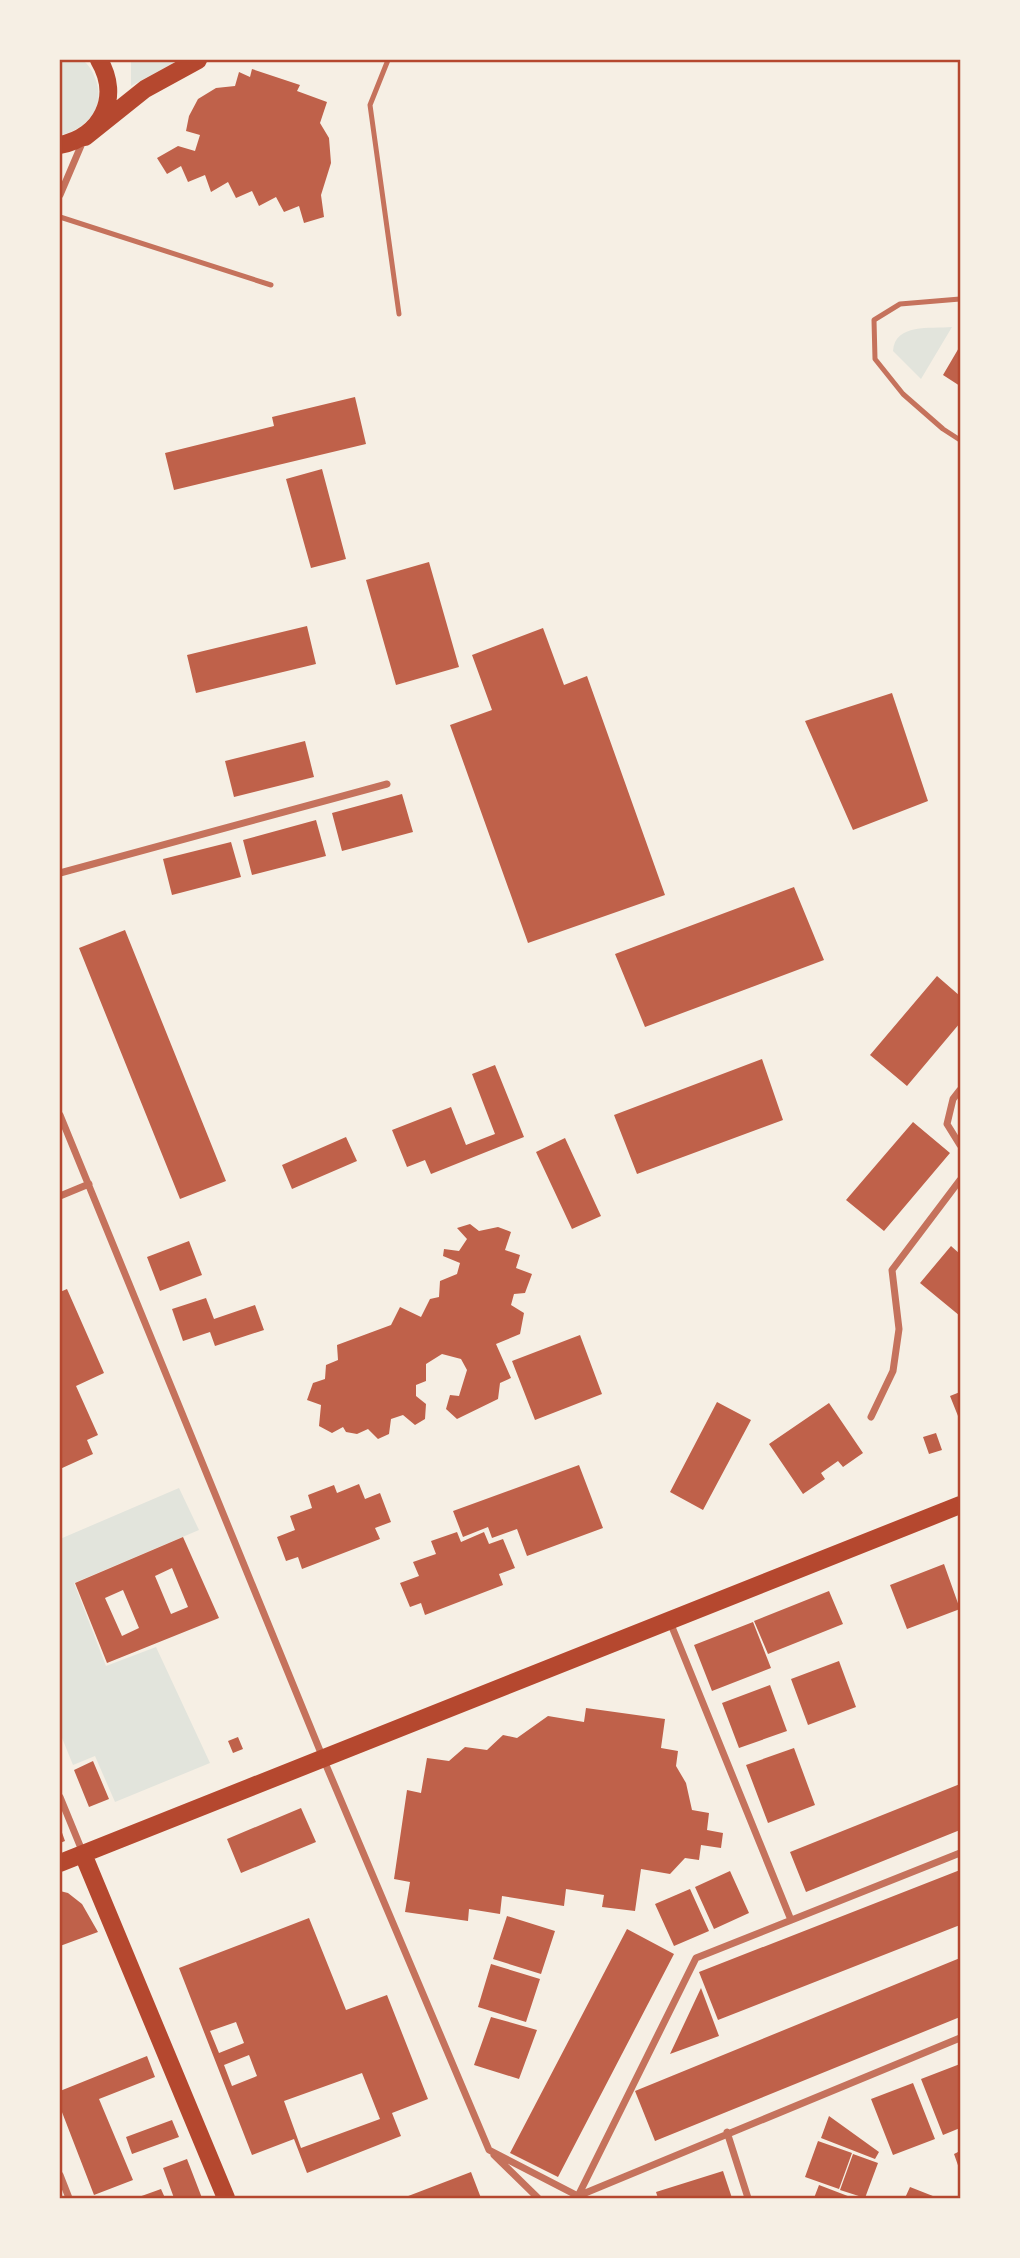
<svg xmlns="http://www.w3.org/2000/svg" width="1020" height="2258" font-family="Signika,sans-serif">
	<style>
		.green { fill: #e2e4dc }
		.building { fill: #bf614a; fill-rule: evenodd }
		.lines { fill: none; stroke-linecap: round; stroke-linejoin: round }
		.service { stroke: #c5725c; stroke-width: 5 }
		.minor { stroke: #c5725c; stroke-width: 7 }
		.primary { stroke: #b5482f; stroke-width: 18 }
		.neatline { fill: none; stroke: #b5482f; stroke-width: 2.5 }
	</style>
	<rect width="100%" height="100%" fill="#f6efe4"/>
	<!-- green -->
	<path class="green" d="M60,60C66,60 76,58 82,60C88,63 93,72 95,78C107,106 87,129 61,135Z
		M131,60H179L131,86Z
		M952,327L921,379L893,351C895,323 930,329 952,327Z
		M179,1488L199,1530L74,1583L106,1666L156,1647L210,1763L115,1802L95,1756L73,1765L60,1733V1539Z"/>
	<!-- building -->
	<path class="building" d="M252,69L300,85L297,91L327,102L320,123L329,138L331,163L321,195L324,217L304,223L299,206L284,212L276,197L259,206L252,191L236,198L228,182L211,192L205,175L188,182L181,166L167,174L157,158L178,146L195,151L200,135L186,131L189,116L198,99L216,88L235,86L239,72L250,77Z
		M960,346V386L943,375Z
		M355,397L366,444L174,490L165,453L274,426L272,417Z
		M322,469L346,559L311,568L286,479Z
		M429,562L459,667L396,685L366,580Z
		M307,626L316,664L196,693L187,655Z
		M543,628L564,685L587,676L665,895L528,943L450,725L492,710L472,655Z
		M892,693L928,801L853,830L805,721Z
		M305,741L314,777L234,797L225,761Z
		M402,794L413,832L342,851L332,813Z
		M316,820L326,856L252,875L243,840Z
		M231,842L241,877L172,895L163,859Z
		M794,887L824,960L645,1027L615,954Z
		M125,930L226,1181L180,1199L79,948Z
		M937,976L960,996V1023L907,1086L870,1055Z
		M762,1059L783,1120L637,1174L614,1115Z
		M495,1065L524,1137L431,1174L425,1160L407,1167L392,1130L451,1107L466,1145L495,1134L472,1074Z
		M913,1122L950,1153L884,1231L846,1200Z
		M346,1137L357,1161L292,1189L282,1165Z
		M565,1138L601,1216L572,1229L536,1152Z
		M470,1224L479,1231L498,1227L511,1232L505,1250L520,1255L516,1268L532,1274L525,1293L514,1294L511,1305L524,1313L520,1334L496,1344L511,1378L500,1383L498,1399L457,1419L446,1409L450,1395L459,1396L467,1370L461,1359L442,1354L426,1364V1381L416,1385V1396L426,1404L425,1419L415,1425L403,1415L391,1419L389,1434L378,1439L368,1429L357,1434L346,1432L343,1427L332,1433L319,1426L321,1405L307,1400L313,1383L325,1379L326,1365L338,1360L337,1345L391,1325L400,1307L421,1317L430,1299L439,1297L440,1281L457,1274L460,1263L443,1256L444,1249L459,1251L467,1239L457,1228Z
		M189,1241L202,1275L160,1291L147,1257Z
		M951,1246L960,1254V1316L920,1283Z
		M67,1289L104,1373L76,1386L98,1435L87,1440L93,1454L60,1469V1292Z
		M206,1298L214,1319L255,1305L264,1330L215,1346L210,1332L183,1341L172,1309Z
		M580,1335L602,1394L535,1420L512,1361Z
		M960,1392V1421L950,1396Z
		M717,1402L751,1420L703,1510L670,1492Z
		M829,1403L863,1453L843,1467L838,1461L821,1473L825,1479L803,1494L769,1444Z
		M936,1433L942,1450L929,1454L923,1437Z
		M579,1465L603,1528L527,1556L517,1529L492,1538L488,1527L463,1537L453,1511Z
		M359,1484L365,1499L380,1493L391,1522L375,1528L380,1539L302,1569L298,1557L286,1561L277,1537L295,1530L290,1516L312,1508L308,1495L334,1485L337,1493Z
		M457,1532L461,1542L484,1532L489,1544L503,1539L515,1568L499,1574L503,1585L425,1615L421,1603L410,1607L400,1583L419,1576L413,1562L436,1554L431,1541Z
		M183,1537L219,1618L107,1663L75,1583ZM172,1568L188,1607L171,1614L155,1576ZM123,1590L139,1628L122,1636L105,1598Z
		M944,1564L960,1609L907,1629L890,1585Z
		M829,1591L843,1624L768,1654L754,1621Z
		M753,1622L771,1668L712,1691L694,1645Z
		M839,1661L856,1707L808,1725L791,1679Z
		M770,1685L787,1731L739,1748L722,1703Z
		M586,1708L665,1719L661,1748L678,1751L676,1766L686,1783L692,1810L709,1813L707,1830L723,1833L721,1848L701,1845L699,1860L685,1858L670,1874L641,1869L635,1911L602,1907L604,1895L566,1889L564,1906L502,1896L500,1914L469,1909L468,1921L405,1912L410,1882L394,1879L407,1790L421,1793L427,1758L449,1761L465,1747L487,1750L503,1735L517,1738L548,1716L584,1722Z
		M238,1737L243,1749L233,1753L228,1741Z
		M794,1748L815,1805L768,1823L746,1765Z
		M93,1761L109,1799L89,1807L74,1770Z
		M960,1784V1830L806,1892L790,1852Z
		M301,1808L316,1842L241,1873L227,1839Z
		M60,1827L65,1841L60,1843Z
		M960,1870V1925L718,2020L699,1972Z
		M730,1871L749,1913L714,1929L695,1887Z
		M690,1889L709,1931L674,1946L655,1904Z
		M60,1891L68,1893L82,1904L98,1932L60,1946Z
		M507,1916L555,1931L541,1974L493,1959Z
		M309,1918L346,2010L387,1995L428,2099L392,2113L401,2136L307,2173L294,2139L252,2155L179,1968ZM236,2022L244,2043L219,2053L210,2031ZM249,2055L257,2076L232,2086L224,2065ZM362,2073L380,2119L301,2148L284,2101Z
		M627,1929L674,1954L558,2177L510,2153Z
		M960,1958V2017L655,2141L635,2091Z
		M491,1964L540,1979L526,2022L478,2007Z
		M701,1988L719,2036L670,2054Z
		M491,2017L537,2030L519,2079L474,2065Z
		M147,2056L155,2077L99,2099L133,2180L94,2195L60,2107V2091Z
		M960,2064V2128L943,2135L921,2079Z
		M913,2083L935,2139L893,2155L871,2099Z
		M829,2116L879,2152L875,2159L821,2138Z
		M172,2120L179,2137L132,2154L126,2137Z
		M818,2141L852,2153L839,2189L805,2177Z
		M960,2151V2171L954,2154Z
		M853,2154L878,2163L865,2198L840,2190Z
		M187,2159L202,2198H174L163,2168Z
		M723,2171L732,2198H658L656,2192Z
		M471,2172L481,2198H403Z
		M819,2185L853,2198H814Z
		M910,2187L938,2198H905Z
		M161,2189L165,2198H136Z"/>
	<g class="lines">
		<!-- service -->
		<path class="service" d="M388,60L370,105L399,314
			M60,217L271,285
			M960,299L900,304L874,320L875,359L903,394L943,429L960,440"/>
		<!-- minor -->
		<path class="minor" d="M60,195L83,141
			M60,873L387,784
			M960,1090L953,1099L947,1124L960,1145
			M60,1115L323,1758L489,2150L578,2196
			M60,1196L89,1184
			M871,1417L893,1371L899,1329L892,1270L960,1180
			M670,1622L791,1920
			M60,1797L83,1853
			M727,2132L748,2198
			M494,2155L538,2198
			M60,2175L69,2198
			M578,2196L696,1958L960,1853
			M578,2196L960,2038"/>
		<!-- primary -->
		<path class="primary" d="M85,137L145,89L198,60
			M60,145C102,137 121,97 99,60
			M83,1854L226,2198
			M60,1863L960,1505"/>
	</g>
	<!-- border -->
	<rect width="1020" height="2258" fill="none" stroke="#f6efe4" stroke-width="122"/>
	<rect x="61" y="61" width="898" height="2136" class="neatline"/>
</svg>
